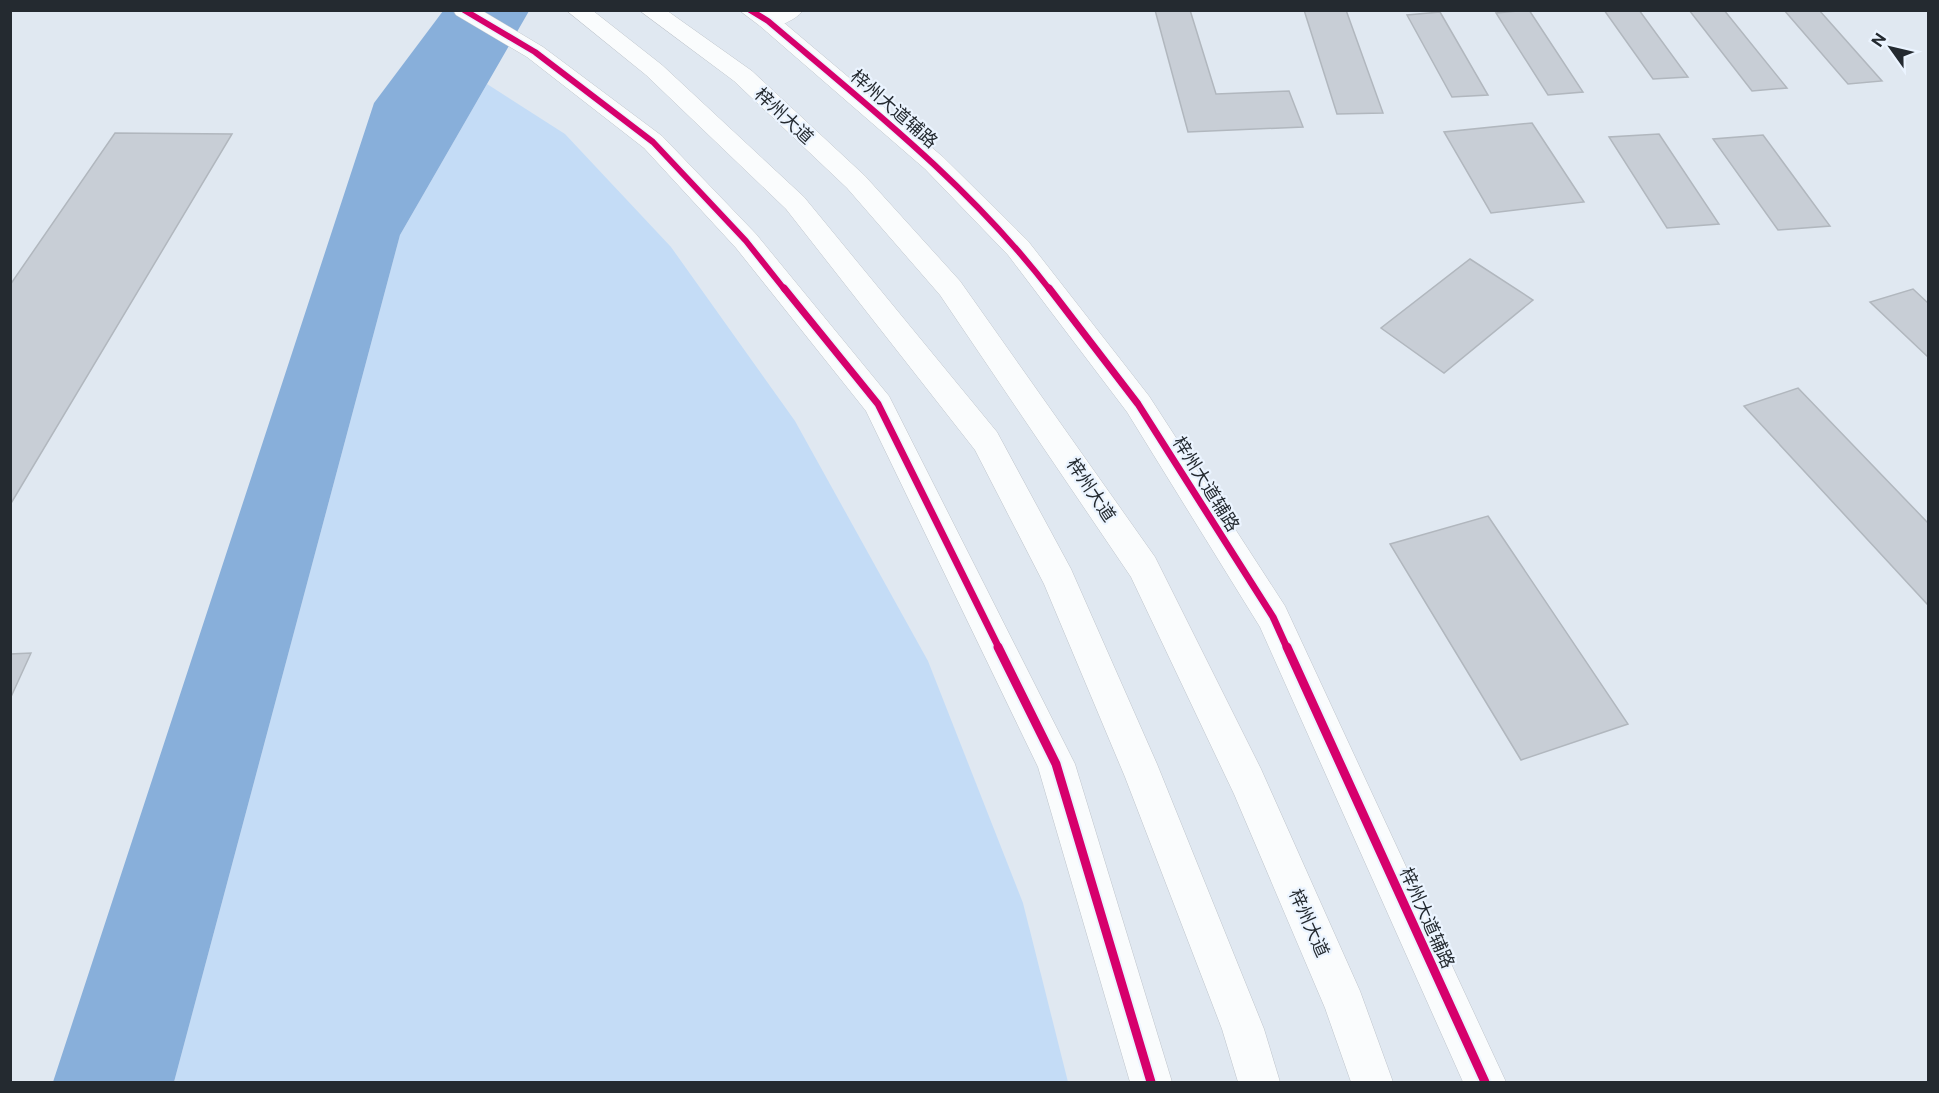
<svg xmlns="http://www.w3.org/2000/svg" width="1939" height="1093" font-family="'Public Sans','Noto Sans SC',sans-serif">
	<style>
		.green { fill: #c4dcf6 }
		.water { fill: #88afda }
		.building { fill: #c8ced6; stroke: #b1b7be; stroke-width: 1.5 }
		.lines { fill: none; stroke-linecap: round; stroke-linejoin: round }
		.street-casing { stroke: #bec4cb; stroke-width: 1 }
		.secondary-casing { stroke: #bec4cb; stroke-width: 1 }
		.highway-casing { stroke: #bec4cb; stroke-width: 1 }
		.street { fill: #fafcfd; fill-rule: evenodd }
		.secondary { fill: #fafcfd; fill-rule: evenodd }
		.highway { fill: #fafcfd; fill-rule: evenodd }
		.cycleway-far2-casing { stroke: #ebf4ff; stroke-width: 9 }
		.cycleway-far1-casing { stroke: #ebf4ff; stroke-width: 10 }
		.cycleway-casing { stroke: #ebf4ff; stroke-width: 13 }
		.cycleway-far2 { stroke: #d6006c; stroke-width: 6 }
		.cycleway-far1 { stroke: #d6006c; stroke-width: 7 }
		.cycleway { stroke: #d6006c; stroke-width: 9 }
		.labels { text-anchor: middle; stroke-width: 4.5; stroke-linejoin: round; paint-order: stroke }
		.street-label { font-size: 18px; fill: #242a30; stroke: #ebf4ff }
	</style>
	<rect width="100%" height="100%" fill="#e0e8f1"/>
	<!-- green -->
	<path class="green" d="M487,84L565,134L671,247L795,421L928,661L1023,903L1068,1082H174L400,235Z"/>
	<!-- water -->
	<path class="water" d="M443,11H529L400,235L174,1082H53L374,103Z"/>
	<!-- building -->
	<path class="building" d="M1155,10H1190L1216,94L1289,91L1303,127L1188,132Z
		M1304,10H1346L1383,113L1337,114Z
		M1529,10L1583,92L1548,95L1496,13Z
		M1604,10H1639L1688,77L1653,79Z
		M1689,10H1724L1787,88L1752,91Z
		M1784,10H1819L1882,81L1848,84Z
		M1440,12L1488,95L1452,97L1407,15Z
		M1532,123L1584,202L1491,213L1444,132Z
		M115,133L232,134L10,505V285Z
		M1659,134L1719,224L1667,228L1609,137Z
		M1763,135L1830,226L1778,230L1713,139Z
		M1470,259L1533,300L1444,373L1381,328Z
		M1913,289L1928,303V357L1870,302Z
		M1798,388L1928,523V605L1744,406Z
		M1488,516L1628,724L1521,760L1390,544Z
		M31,653L10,699V654Z"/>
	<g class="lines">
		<!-- street casing -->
		<g class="street-casing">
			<path id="street" d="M772,10H803C795,22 773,29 760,26L756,21L760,16Z"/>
		</g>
		<!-- secondary casing -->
		<g class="secondary-casing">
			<path id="secondary" d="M453,10H481L543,47L662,136L756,234L889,396L1075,764L1172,1082H1130L1038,767L866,411L736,248L644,148L527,57L456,15Z
				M739,10H767L776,16L943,157L1028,241L1149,396L1285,606L1506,1082H1463L1260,627L1127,412L1008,255L925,169L760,26Z"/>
		</g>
		<!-- highway casing -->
		<g class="highway-casing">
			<path id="highway" d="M566,10H592L662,65L804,197L997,432L1071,569L1157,764L1264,1029L1280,1082H1238L1222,1029L1125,777L1044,584L975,450L786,209L646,75Z
				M639,10H666L752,71L865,176L960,281L1155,557L1261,769L1360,991L1393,1082H1351L1325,1008L1234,794L1131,577L940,295L847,188L734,81Z"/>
		</g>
		<!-- street -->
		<use href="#street" class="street"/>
		<!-- secondary -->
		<use href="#secondary" class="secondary"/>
		<!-- highway -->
		<use href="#highway" class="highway"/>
		<!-- cycleway-far2 casing -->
		<g class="cycleway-far2-casing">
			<path id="cycleway-far2" d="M464,10L535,52L653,142L746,241L785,290
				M750,10L768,21C867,105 970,186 1050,290"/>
		</g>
		<!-- cycleway-far1 casing -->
		<g class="cycleway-far1-casing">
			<path id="cycleway-far1" d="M784,288L878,404L999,648
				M1049,288L1138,404L1273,617L1287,648"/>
		</g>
		<!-- cycleway casing -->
		<g class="cycleway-casing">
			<path id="cycleway" d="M998,647L1056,764L1151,1082
				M1287,647L1485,1082"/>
		</g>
		<!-- cycleway-far2 -->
		<use href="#cycleway-far2" class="cycleway-far2"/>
		<!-- cycleway-far1 -->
		<use href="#cycleway-far1" class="cycleway-far1"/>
		<!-- cycleway -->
		<use href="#cycleway" class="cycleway"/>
	</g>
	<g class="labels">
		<!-- street labels -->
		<g class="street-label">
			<text transform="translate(894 109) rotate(41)" y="6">梓州大道辅路</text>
			<text transform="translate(784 116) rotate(43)" y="6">梓州大道</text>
			<text transform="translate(1206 484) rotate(58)" y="6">梓州大道辅路</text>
			<text transform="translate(1091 490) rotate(56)" y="6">梓州大道</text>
			<text transform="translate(1427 918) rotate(66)" y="6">梓州大道辅路</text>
			<text transform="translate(1309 923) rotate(66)" y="6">梓州大道</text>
		</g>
	</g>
	<!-- border -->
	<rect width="1939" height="1093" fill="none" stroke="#242a30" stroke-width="24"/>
	<!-- north arrow -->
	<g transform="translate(1891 48) rotate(304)" stroke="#ebf4ff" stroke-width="4.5" paint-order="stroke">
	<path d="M0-4.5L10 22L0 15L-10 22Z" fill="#242a30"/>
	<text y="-9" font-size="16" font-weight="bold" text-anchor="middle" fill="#242a30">N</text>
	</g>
</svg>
